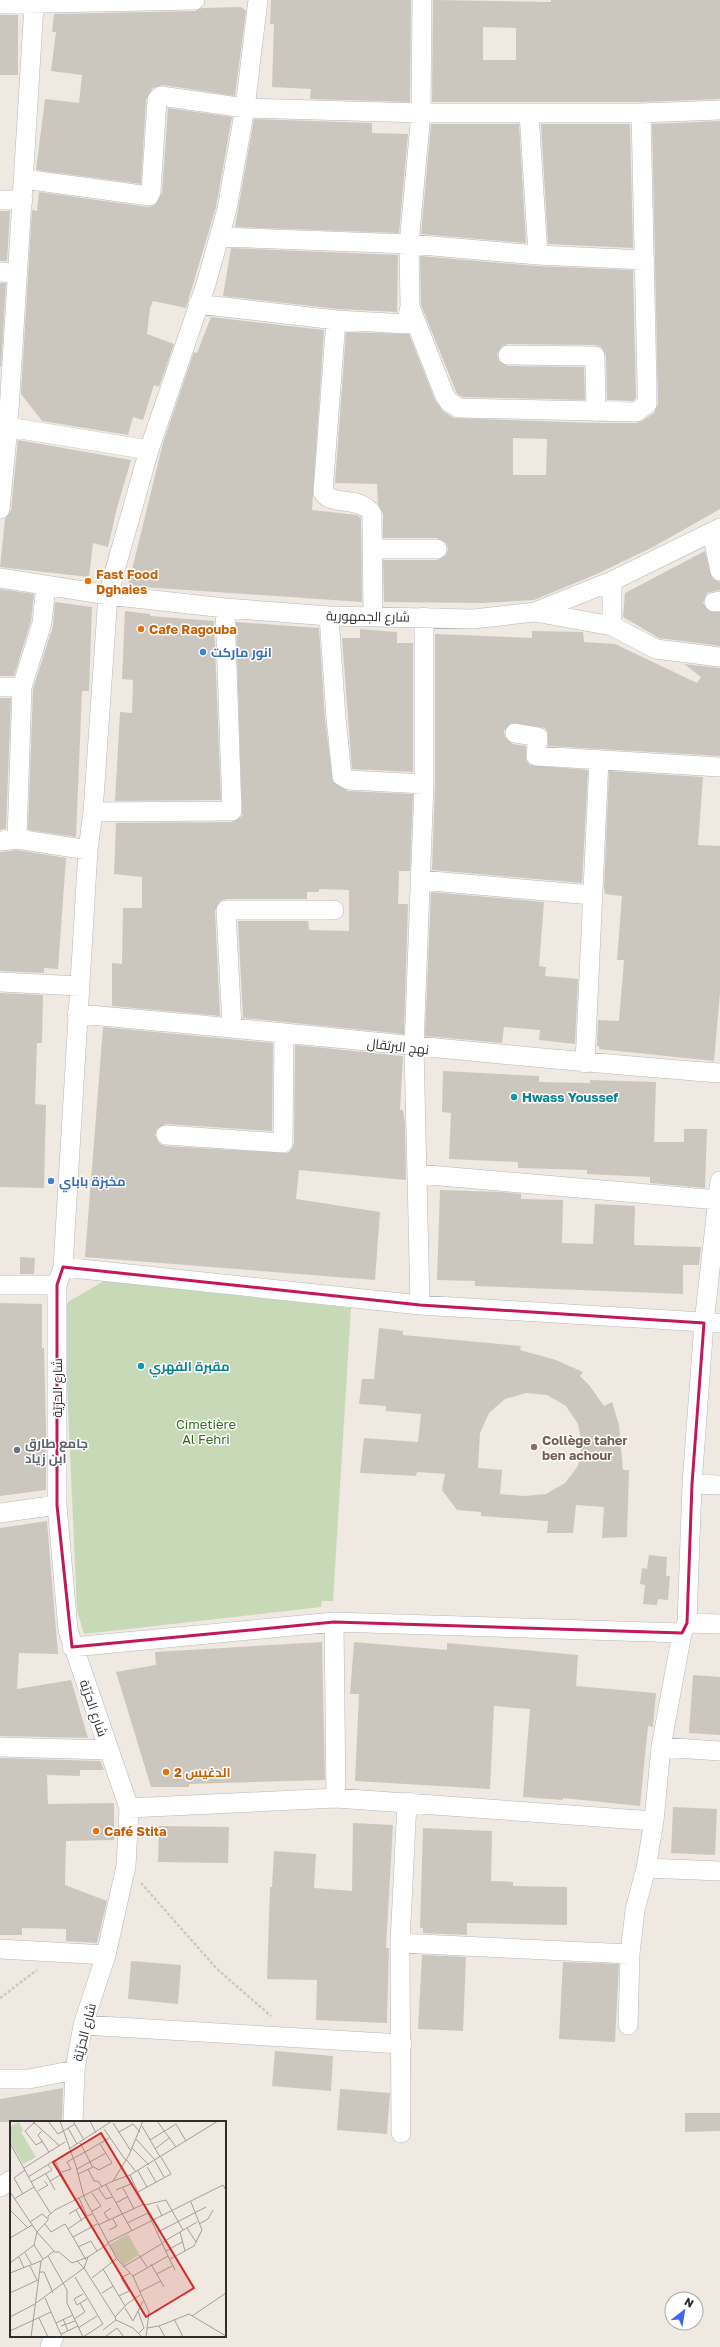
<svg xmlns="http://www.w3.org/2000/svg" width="720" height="2347" font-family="'Golos Text',Cairo,sans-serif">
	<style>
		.cemetery { fill: #c8d9b8 }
		.building { fill: #cbc7bf; fill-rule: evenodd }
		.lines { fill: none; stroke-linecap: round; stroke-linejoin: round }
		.minor-casing { stroke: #b4b7c1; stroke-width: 20 }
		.path { stroke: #c9c9c9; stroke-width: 2.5; stroke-dasharray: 3 2; stroke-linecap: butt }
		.minor { stroke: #fff; stroke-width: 19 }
		.marked { fill: none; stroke: #c2185b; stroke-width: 3; stroke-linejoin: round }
		.food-dot { fill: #e8710a; stroke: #fff; stroke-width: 1.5 }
		.shop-dot { fill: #3f7fe0; stroke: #fff; stroke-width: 1.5 }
		.culture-dot { fill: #0f9aa8; stroke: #fff; stroke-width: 1.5 }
		.education-dot { fill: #8d6e63; stroke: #fff; stroke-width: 1.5 }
		.worship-dot { fill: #6b7280; stroke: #fff; stroke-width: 1.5 }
		.labels { text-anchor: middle; stroke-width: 3; stroke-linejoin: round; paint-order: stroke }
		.food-label { font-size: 13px; font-weight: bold; fill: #c56008; stroke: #fff; text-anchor: start }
		.street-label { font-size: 13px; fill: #2e2e2e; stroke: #fff }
		.shop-label { font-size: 13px; font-weight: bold; fill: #366cbe; stroke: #fff; text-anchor: start }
		.culture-label { font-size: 13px; font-weight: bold; fill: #0d838f; stroke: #fff; text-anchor: start }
		.park-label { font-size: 13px; fill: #2c6e1b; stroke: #fff }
		.education-label { font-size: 13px; font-weight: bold; fill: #785e54; stroke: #fff; text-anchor: start }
		.worship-label { font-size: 13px; font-weight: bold; fill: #5b616d; stroke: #fff; text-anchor: start }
		.inset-road { fill: none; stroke: #a29e99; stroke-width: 1 }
		.view { fill: #d62828; fill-opacity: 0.15; stroke: #d62828; stroke-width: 2 }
		.inset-edge { fill: none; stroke: #2e2e2e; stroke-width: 2 }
	</style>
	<rect width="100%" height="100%" fill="#efe9e1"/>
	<!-- cemetery -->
	<path class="cemetery" d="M104,1281L351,1308L333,1601H322L321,1607L84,1634L77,1610L64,1316L68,1302Z"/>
	<!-- building -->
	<path class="building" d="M271,0H411L410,102L310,99L311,89L272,87L274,24H270Z
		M433,0L551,2V0H720V99L641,102H432ZM483,27L516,28V60H483Z
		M241,7L246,11L235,96L163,85L153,88L146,99L141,184L36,170L45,99L79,103L82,75L51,71L56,32H52L54,14L195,11L202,8Z
		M0,15H18V75H0Z
		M168,108L232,117L216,207L186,308L153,301L150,308L147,334L174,344L159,387L154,385L143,420L133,417L128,435L42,421L21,394L32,210L37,211L39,192L148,207L155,205L162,193Z
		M254,119L372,123V133L408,134L399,233L235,227Z
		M720,121V509L653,547L597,574L534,600L482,603L384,602L383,560H437L446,555L448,549L446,543L437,538H383V514L378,504L377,484L335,483L346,332L409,334L435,400L443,411L454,418L596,423H636L642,421L654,413L658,404L652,124ZM513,438L547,439L546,475H513Z
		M431,124H519L526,243L421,234Z
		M541,124H630L633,248L548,244Z
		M0,211H10L7,261H0Z
		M231,248L398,255L397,312L337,309L223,296Z
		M420,256L537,266L633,270L636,398L633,401L607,400L606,355L601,347L595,345L508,344L502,346L497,354L499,361L508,366L584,367L585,400L462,397L457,394L421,305Z
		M0,283H6L1,367L0,366Z
		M211,317L324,330L312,510L357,515L361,518L362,602L128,586L163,443L194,352L197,353Z
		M18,440L131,460L117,508L108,547L93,543L89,577L0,567L5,519L11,510Z
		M705,551L712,578L720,582V590L707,593L703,603L710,612H720V646L659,638L623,617L625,593Z
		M0,589L34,594L31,621L14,676H0Z
		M55,602L92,607L89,691H82L76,837L28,830L33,689L53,626Z
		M125,611L150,614V616L214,621L221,800L115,801L120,712L132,713L133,680L122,679Z
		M236,622L319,628L325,719L333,782L348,791L413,794L410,871H399L398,904H408L404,1034L243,1018L238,921H308L309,930L349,931V890L319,889V892H307V899H226L220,901L215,911L220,1016L112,1006V963L122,964L123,908H142V877L114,874L116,823L232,822L242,816Z
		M360,629L397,632V643H413V772L352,769L342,638H360Z
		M532,631L583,632L584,642L615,644L697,683L701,677L684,664L720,668V756L548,746V733L545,728L511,723L504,731L505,737L513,744L526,746V760L530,765L588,770L582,883L432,870L435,784V634L532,638Z
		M0,698H11L6,829L0,830Z
		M609,771L703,777L698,845L720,846V993L714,1061L599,1049V1046H597L598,1020L619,1021L624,960H617L622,896L605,894L604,889Z
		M17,850L66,858L58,969L44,968V973L0,971V852Z
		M431,892L544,902L539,966L546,967L545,976L578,979L575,1044L539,1040L540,1030L504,1027L502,1043L425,1036Z
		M0,993L43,995L42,1043H37L35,1104L46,1105L44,1188L0,1187Z
		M103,1027L273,1043L272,1131L166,1124L157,1129L155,1135L160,1144L165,1146L288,1153L292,1149L294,1143L295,1045L403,1056L400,1110H403L405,1123L406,1180L299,1170L296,1199L380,1212L375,1280L85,1257Z
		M443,1071L539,1076V1082L590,1083V1080L656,1082L654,1142H684V1129H707L705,1188L650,1183V1177L587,1174V1170L518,1168V1162L449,1159L451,1113L442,1112Z
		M440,1190L503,1192L521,1194V1199L563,1200L562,1243L593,1244L595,1204L635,1206L634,1245L701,1247L699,1265H683V1294L475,1286V1281L437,1280Z
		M20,1257L35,1258L34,1274H20Z
		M0,1303L42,1304V1348H44L46,1429V1490L0,1496Z
		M379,1328L403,1331V1335L521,1346L520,1350L556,1360L583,1372L580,1376L589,1385L604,1406L612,1402L619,1425L623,1470H629L627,1537L602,1538L604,1507L576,1505L573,1533H547L548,1521L481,1516V1512L457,1510L442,1490L445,1474L417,1472L416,1476L360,1473L364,1438L418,1442L421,1414L386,1411V1406L359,1404L362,1379H374ZM526,1393L547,1395L566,1406L578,1424L582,1445L578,1466L565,1483L546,1494L525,1496L500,1494L502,1470L478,1468L480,1433L489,1413L505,1399Z
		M47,1521L58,1654L19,1653L17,1689L71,1680L88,1738L0,1736V1528Z
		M649,1555L667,1557L666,1576H670L668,1600L658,1599L657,1605L643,1604L645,1585L640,1584L642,1568L647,1569Z
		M322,1642L325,1780L189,1784V1787H151L116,1672L156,1665L155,1652Z
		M354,1642L447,1650V1643L578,1655L576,1686L656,1693L653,1727L648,1726L640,1806L563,1798V1800L523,1797L530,1709L494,1706L490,1789L355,1781L359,1694H350Z
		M693,1675L720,1677V1735L689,1733Z
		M0,1758L100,1761L104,1770H80V1776L47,1775L48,1804L114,1803V1840L66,1841L65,1885L107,1901L97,1943L66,1941V1929L22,1928V1935H0Z
		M673,1807L717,1809L715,1855L671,1853Z
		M353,1823L393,1825L386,1948H389L387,2023L316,2020L317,1980L267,1979L270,1887H272L274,1851L316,1854L314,1888L352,1891Z
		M159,1826L229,1827L228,1863L158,1862Z
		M423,1828L492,1831L491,1881L513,1882V1886L567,1887V1925L467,1923V1935L423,1933V1928H420Z
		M422,1955L466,1957L463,2031L418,2029Z
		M131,1961L181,1965L178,2004L128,1999Z
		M563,1962L619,1964L615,2042L559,2039Z
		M275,2051L333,2056L331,2091L272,2086Z
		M63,2088L62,2122H0V2099Z
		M340,2089L390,2093L387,2134L337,2130Z
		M685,2113H720V2131L685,2132Z"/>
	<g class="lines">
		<!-- minor casing -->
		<g class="minor-casing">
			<path id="minor" d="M0,4L195,0
				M529,113L538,255
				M24,179L149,196L151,192L157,100L161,96L245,108L421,113L422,0
				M0,200H23
				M219,237L409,244L538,255L645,260
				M0,272L18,273
				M198,304L336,320L406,324L410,307L409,244L421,113H641L720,110
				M410,307L444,394L449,402L459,408L636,412L647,404V385L641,113
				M336,320L323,492C331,507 361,495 372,514L373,616
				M508,355L595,356L596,412
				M8,427L149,450
				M0,509L8,427L34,5
				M712,532L720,571
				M372,549H437
				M0,578L108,595L225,608L329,616L473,619L535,612L612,581L720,528
				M612,581V626
				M46,585L42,623L22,687L17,839L88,850
				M714,602L720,601
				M535,612L612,626L656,649L720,657
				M329,616L336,718L342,776L349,780L424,784
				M0,687H22
				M515,733L538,737L536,756L720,767
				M93,812L232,811L225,608
				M0,841L17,839
				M420,880L592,895
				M0,982L80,986
				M77,1014C292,1032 505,1057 720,1073
				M232,1027L226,910H334
				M585,1063L599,760
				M166,1135L283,1143L284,1033
				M417,1174L718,1200
				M63,1267L420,1305L720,1323
				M0,1285H57
				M420,1305L414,1047L424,784V617
				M692,1484L720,1485
				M0,1513L57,1505
				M334,1622L336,1798
				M687,1623L720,1624
				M72,1647L334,1622L682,1633
				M0,1747L108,1750
				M661,1747L720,1751
				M129,1808L336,1798L654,1821L661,1747L682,1633L687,1623L692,1484L704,1323L720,1181
				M646,1868L720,1871
				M400,1943L630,1954
				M0,1949L106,1955
				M83,2025L402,2044
				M628,2025L630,1954L635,1910L646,1868L654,1821
				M0,2079H29L75,2070
				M73,2122L75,2070L83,2025L106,1955L126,1866L129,1808L68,1630L57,1505V1285L63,1267L88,850L93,812L108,595L149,450L206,284L227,209L245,108L258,0
				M401,2133L400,1943L407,1802
				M0,2187L11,2180
				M50,2347L54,2336"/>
		</g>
		<!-- path -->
		<path class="path" d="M141,1883L217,1969L271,2016
			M0,1998L37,1970"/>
		<!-- minor -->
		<use href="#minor" class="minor"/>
	</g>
	<!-- marked area -->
	<path class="marked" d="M63,1267L420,1305L704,1323L692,1484L687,1623L682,1633L334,1622L72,1647L57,1505V1285Z"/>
	<!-- markers -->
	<g class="food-dot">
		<circle cx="88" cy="581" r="4"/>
		<circle cx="141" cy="629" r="4"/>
		<circle cx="166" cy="1772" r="4"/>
		<circle cx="96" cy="1831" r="4"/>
	</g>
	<g class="shop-dot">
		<circle cx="203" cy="652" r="4"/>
		<circle cx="51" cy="1181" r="4"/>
	</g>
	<g class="culture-dot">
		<circle cx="514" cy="1097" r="4"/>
		<circle cx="141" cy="1366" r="4"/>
	</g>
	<circle class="education-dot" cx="534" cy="1447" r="4"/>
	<circle class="worship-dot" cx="17" cy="1450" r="4"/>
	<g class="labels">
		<!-- food labels -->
		<g class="food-label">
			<text x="96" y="579">Fast Food<tspan x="96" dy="15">Dghaies</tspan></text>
			<text x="149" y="634">Cafe Ragouba</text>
			<text x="174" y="1777">الدغيس 2</text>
			<text x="104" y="1836">Café Stita</text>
		</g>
		<!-- street labels -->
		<g class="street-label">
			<text transform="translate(368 616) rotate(1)" y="5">شارع الجمهورية</text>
			<text transform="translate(398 1046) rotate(6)" y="5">نهج البرتقال</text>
			<text transform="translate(57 1388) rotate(-90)" y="5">شارع الحرّيّة</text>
			<text transform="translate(94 1708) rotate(71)" y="5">شارع الحرّيّة</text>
			<text transform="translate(84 2032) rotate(-76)" y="5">شارع الحرّيّة</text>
		</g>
		<!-- shop labels -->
		<g class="shop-label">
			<text x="211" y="657">انور ماركت</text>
			<text x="59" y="1186">مخبزة باباي</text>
		</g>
		<!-- culture labels -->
		<g class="culture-label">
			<text x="522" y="1102">Hwass Youssef</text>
			<text x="149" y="1371">مقبرة الفهري</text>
		</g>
		<!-- park labels -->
		<g class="park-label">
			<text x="206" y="1429">Cimetière<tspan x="206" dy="15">Al Fehri</tspan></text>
		</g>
		<!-- education labels -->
		<g class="education-label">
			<text x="542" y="1445">Collège taher<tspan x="542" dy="15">ben achour</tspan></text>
		</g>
		<!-- worship labels -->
		<g class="worship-label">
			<text x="25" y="1448">جامع طارق<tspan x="25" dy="15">ابن زياد</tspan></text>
		</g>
	</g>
	<!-- overview -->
	<g transform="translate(10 2121)">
		<rect width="216" height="216" fill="#efe9e1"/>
		<path d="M9,1L13,9L11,11L26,36L13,43L0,20V6ZM118,113L129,133L113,145L99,124Z" fill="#c8d9b8"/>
		<path class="inset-road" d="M22,0L50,25M26,0L15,10L26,24L33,20M38,0L48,13L65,3M50,0L66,45L74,76L107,138L123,155L139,191L136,216M63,0L74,19M80,0L86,12M147,0L166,26M103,2L121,30M132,5L150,36M58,7L67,23M94,8L116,40M32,10L28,14L39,31M109,11L123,3L130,11M126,18L145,39M140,19L166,3L176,20M0,22L24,66L4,78M90,23L102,42L89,49L82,45L75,31L99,17M122,27L139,44M59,28L102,0M145,28L159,17M116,38L126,51M45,40L65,79M145,40L154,56M137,46L146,61M14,47L55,21M67,48L96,32M78,48L84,60H88L92,66M128,50L137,66M52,51L61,48L57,41L75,31L70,22M36,53L45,69M68,53L83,46M120,54L208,0M18,56L60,30M40,60L52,53M103,60L120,54L158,135L123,155M21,61L42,49L38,44M96,64L122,110M24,66L41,93M113,67L124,88M89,68L96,78L102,76M106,69L123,62M28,70L38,64L34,60M0,71L27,111L38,99V95L45,89L103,60L119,34L133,0M128,71L161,53L151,36M13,73L4,57L15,49M69,77L77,95L82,93M106,82L117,76M135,84L156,79L173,109M147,84L152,95M0,89L18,107M66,89L72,100M81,91L91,85L82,72M59,93L72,85M77,95L58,108L63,116L87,103M99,99L94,92L101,87M20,101L32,93L37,97M117,102L138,92M35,103L41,111L55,103L58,108M189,103L198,98L203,89M88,104L134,83M177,107L186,121M99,109L107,105L103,98M27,111L24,124L33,138M148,111L196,86M63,116L76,139M0,117L22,104M153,121L187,101M97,122L213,64L216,69M98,123L78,136L74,147L105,196M68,126L81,120L87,130M156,130L172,121M175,130L184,125L192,109L181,81M44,131H49L62,142L78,136M15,132L22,144M129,134L137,146M38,135L57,169V182L73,216M158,135L165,149M9,136L14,147M160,138L175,130L170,111M0,142L24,124M141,143L154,166M20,145L27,159M113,146L153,122M93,148L115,185M30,151H34L43,172M0,152L31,140M147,153L162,145M65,156L93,203L73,216M82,157L106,138M129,171L151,160M0,172L28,159M92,172L103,165M73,173L64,178L67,184L77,178M109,175L119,170L111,157L120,152M35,177L52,216M26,182L74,147L67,140M115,187L123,200M128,190L134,207L129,212M182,195L216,172M0,196L25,183M29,197L38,216M53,198L58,210M64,198L75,191L70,182M164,198L173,216M106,199L123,207L132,216M123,200L133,180M46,202L63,194M51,205L65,200M149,205L155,216M68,207L87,195M137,207L149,205L179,193L216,215M93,209L106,199L105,196L117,183L130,174M0,210L41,191M51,213L68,205M96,215L107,207L114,216M21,216L31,140L44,130L27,111"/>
		<path class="view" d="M91,12L184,167L136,196L43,41Z"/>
		<rect width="216" height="216" class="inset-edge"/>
	</g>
	<!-- north arrow -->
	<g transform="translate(684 2311) rotate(31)"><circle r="19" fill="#ffffff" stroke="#ababab"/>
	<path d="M0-3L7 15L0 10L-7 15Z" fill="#4264fb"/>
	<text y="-6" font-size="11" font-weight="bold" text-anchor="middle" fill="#2e2e2e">N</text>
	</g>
</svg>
